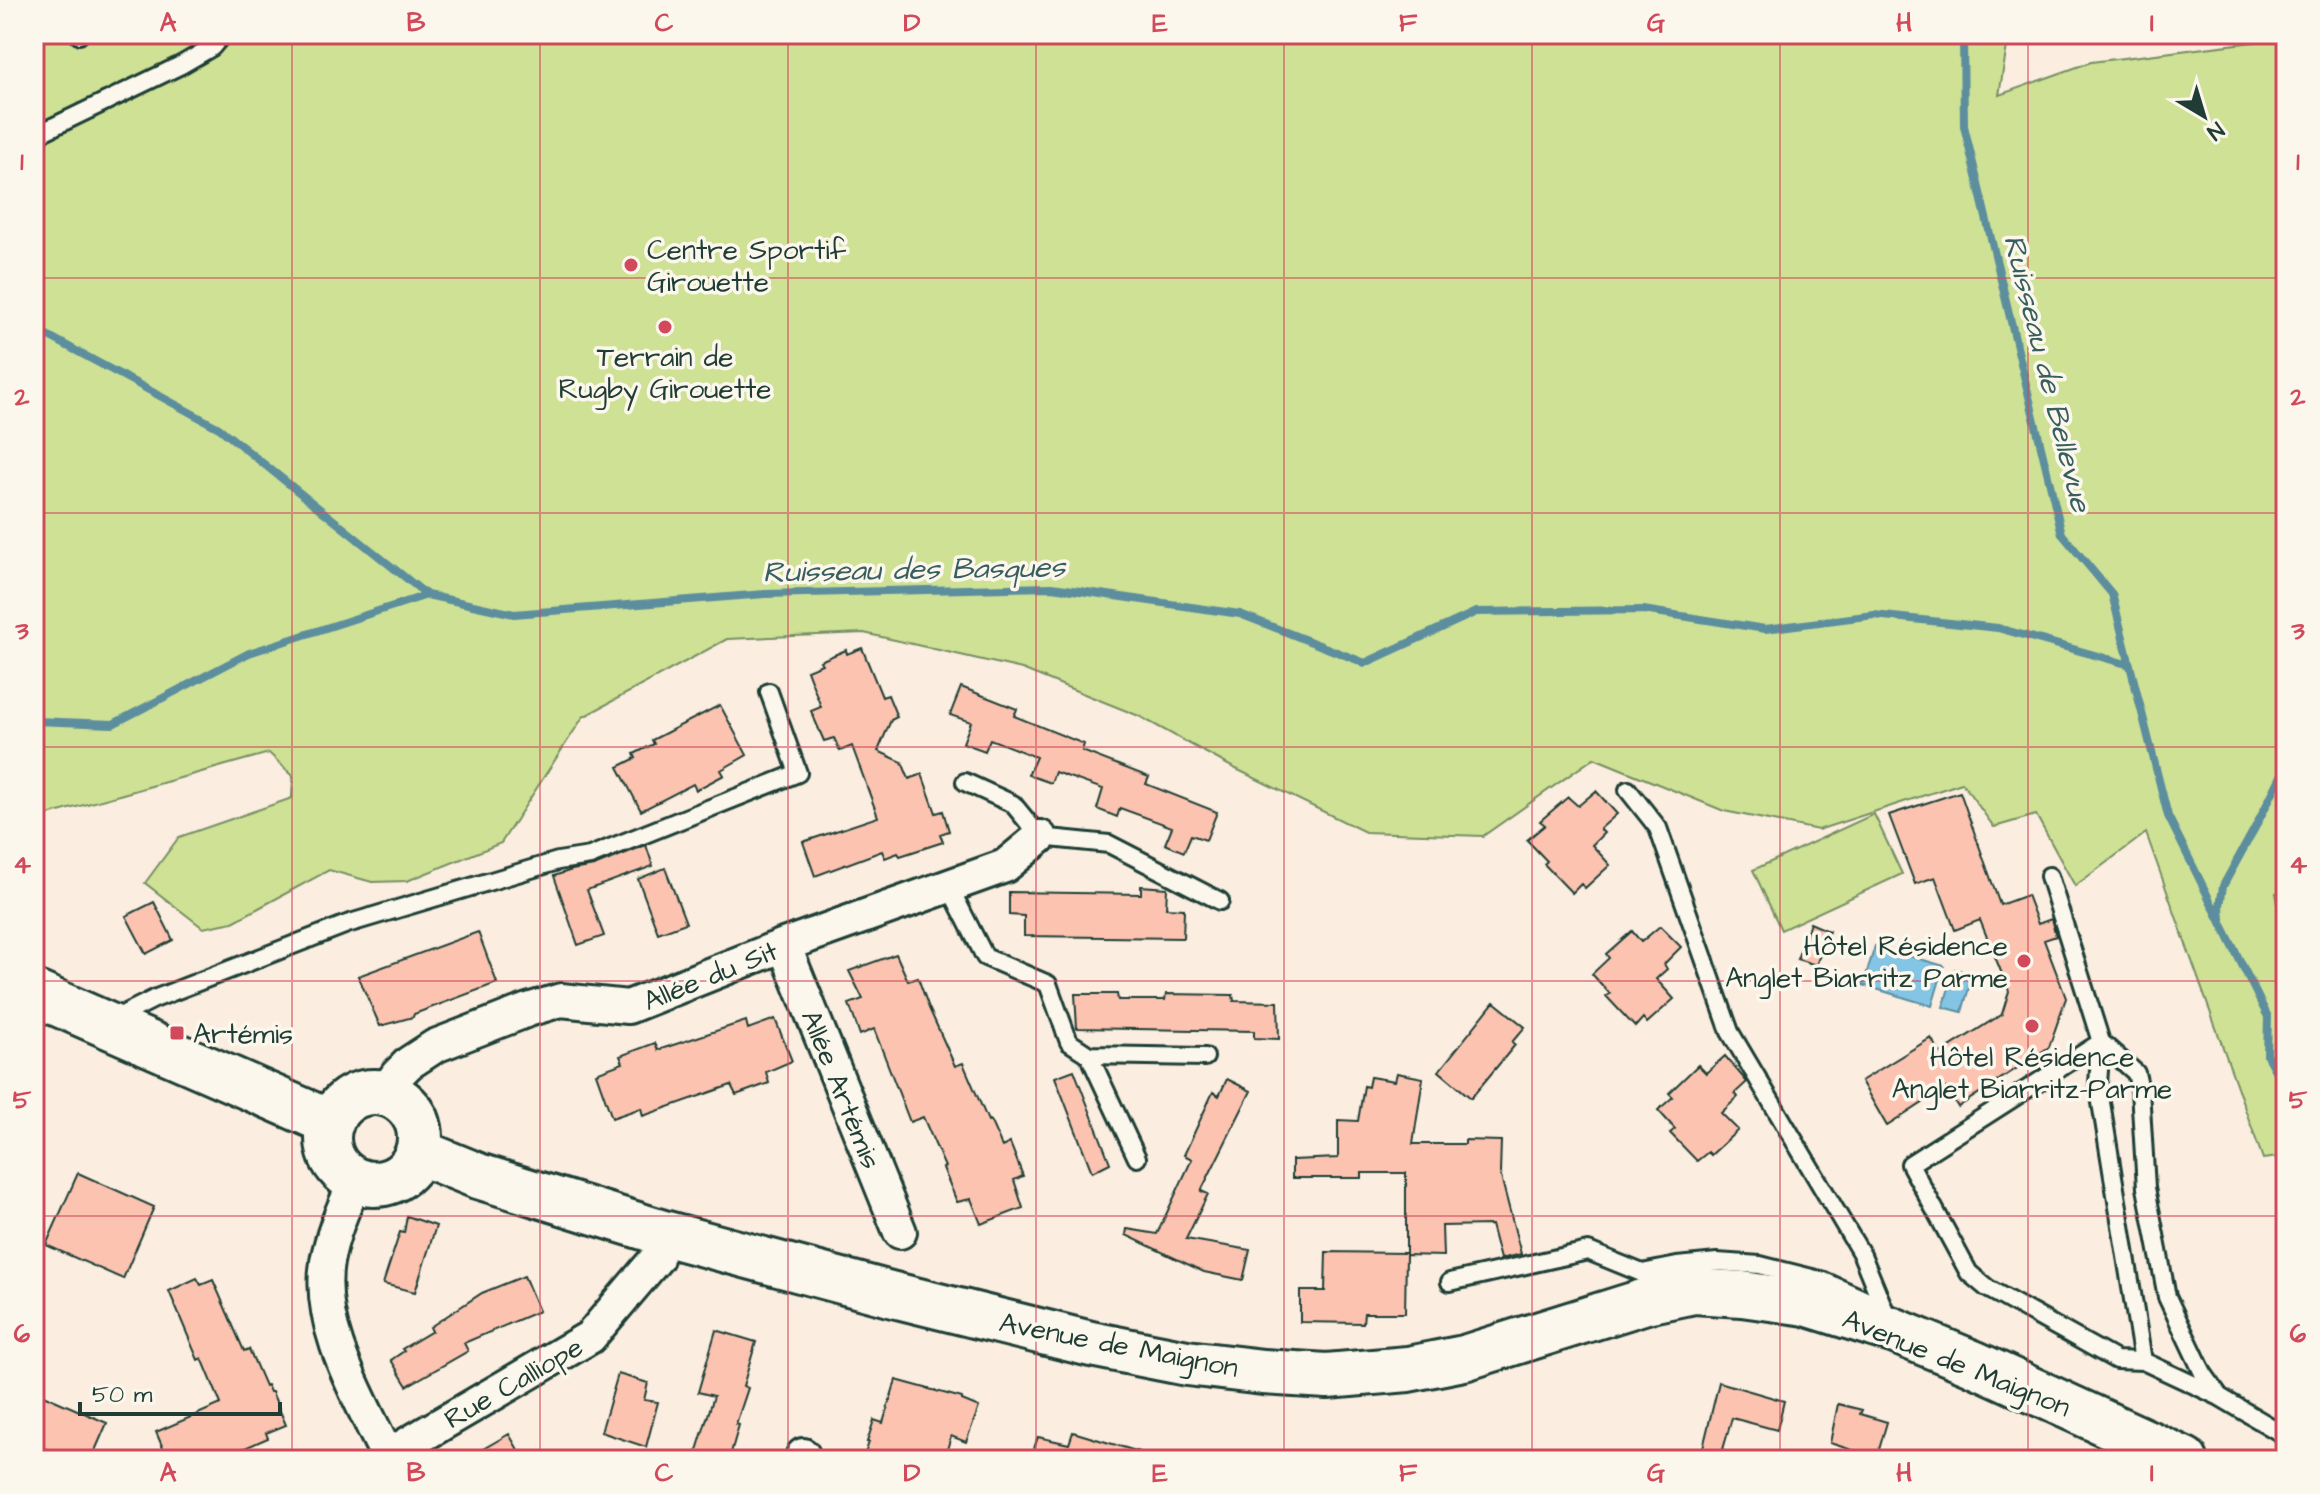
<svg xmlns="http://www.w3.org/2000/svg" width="2320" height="1494" font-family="'Architects Daughter',sans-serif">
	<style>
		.green { fill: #cee195; stroke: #768f64; stroke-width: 2 }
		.water { fill: #84c4e5; stroke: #5c8e9e; stroke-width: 2 }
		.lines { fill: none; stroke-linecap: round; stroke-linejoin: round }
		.stream { stroke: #5c8e9e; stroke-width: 8 }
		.building { fill: #fcc4b0; stroke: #1f3d34; stroke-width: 2 }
		.lane-casing { stroke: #1f3d34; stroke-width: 22 }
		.street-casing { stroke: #1f3d34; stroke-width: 38 }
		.secondary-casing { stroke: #1f3d34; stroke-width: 50 }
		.lane { stroke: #fbf7ec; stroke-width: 16 }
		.street { stroke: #fbf7ec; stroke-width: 32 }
		.secondary { stroke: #fbf7ec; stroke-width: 44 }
		.grid { fill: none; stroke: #d1495b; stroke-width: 2; stroke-opacity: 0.55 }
		.poi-dot { fill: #d1495b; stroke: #fbf7ec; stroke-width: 3 }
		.labels { text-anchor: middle; stroke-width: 7; stroke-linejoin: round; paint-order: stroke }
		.poi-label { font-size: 28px; fill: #1f3d34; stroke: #fbf7ec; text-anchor: start }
		.street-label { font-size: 28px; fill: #1f3d34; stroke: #fbf7ec }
		.water-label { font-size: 30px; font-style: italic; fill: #385f60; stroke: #fbf7ec }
		.neatline { fill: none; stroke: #d1495b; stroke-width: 3 }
		.grid-label { font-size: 26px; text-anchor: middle; font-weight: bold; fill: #d1495b }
	</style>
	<rect width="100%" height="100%" fill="#fbede0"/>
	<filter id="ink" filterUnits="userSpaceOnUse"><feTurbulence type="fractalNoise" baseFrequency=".0125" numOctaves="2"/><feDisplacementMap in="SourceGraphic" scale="16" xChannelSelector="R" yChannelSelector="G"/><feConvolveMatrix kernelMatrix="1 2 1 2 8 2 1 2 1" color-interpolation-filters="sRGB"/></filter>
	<g filter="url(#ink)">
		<!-- green -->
		<path class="green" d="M34,34H2009L1999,95L2091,62L2286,38V894L2276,893L2286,948V1156L2263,1159L2146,833L2075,886L2036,815L1994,827L1962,783L1818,830L1724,811L1594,758L1483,836L1365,832L1230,766L1139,716L1022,669L864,633L727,639L583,717L501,843L407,881L372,882L329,870L233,922L203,928L145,883L179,837L292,798L293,776L269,753L34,819Z
			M1874,814L1902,874L1781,930L1753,870Z"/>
		<!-- water -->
		<path class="water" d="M1875,946L1944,966L1932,1006L1863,985Z
			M1955,969L1973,974L1962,1012L1943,1007Z"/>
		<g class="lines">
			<!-- stream -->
			<path class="stream" d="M1963,34L1964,126L2062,534L2112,594L2168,816L2268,1017L2267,1056L2286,1090
				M34,328L219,428L427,595
				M34,721L113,724L249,653L427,595L514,614L765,594L1052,587L1240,614L1365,663L1476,612L1643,610L1765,629L1874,615L1998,628L2130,665
				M2221,919L2220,906L2223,886L2257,824L2286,766"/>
		</g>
		<!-- building -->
		<path class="building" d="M862,648L882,697L888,695L897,717L891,720L878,751L902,762L909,779L922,774L936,813L943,811L949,831L940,834L943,842L900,856L898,853L885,858L882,851L815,876L803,842L878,817L852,746L840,751L834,738L824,741L811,711L821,707L807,670L822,664L820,661L846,650L847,654Z
			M961,687L1017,709L1014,716L1084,744L1082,751L1149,777L1146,784L1217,812L1206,840L1191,835L1184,852L1165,844L1172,827L1120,808L1117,817L1097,809L1103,789L1055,772L1051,783L1028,775L1036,757L990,739L985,751L963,743L971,722L950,715Z
			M720,705L747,755L721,770L724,775L696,790L693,784L641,811L618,767L636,758L634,754L654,744L652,740Z
			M1596,791L1617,814L1600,829L1604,833L1592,845L1610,865L1585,888L1581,884L1572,893L1544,864L1547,861L1527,840L1545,825L1540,821L1568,797L1578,806Z
			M1960,792L2000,905L2027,895L2038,924L2051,919L2056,936L2044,940L2066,998L2049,1047L1958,1107L1946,1088L1887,1126L1861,1081L1931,1038L1940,1053L2002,1014L2009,991L1980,920L1955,930L1935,877L1915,884L1889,815Z
			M646,845L653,866L587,890L604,936L578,945L554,876L572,870L594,866Z
			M665,868L686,923L658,933L638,879Z
			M1141,886L1167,888L1166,908L1184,909L1183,938L1024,936V916L1009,915V892L1141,894Z
			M154,902L173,940L146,954L126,916Z
			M1810,923L1829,931L1816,965L1797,959Z
			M1660,926L1681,947L1664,964L1667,969L1656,979L1674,999L1647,1023L1643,1018L1635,1027L1606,996L1610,994L1592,974L1609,958L1606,954L1632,931L1641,942Z
			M478,932L497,983L414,1014L413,1017L380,1026L358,976Z
			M896,954L908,981L918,978L929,1008L955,1066L963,1063L988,1121L990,1120L1002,1147L1010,1143L1023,1176L1014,1180L1023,1208L981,1224L971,1199L957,1202L943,1168L945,1167L923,1117L910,1122L874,1029L860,1035L849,1004L863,999L849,971Z
			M1075,994H1117L1118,1000H1165L1166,994L1233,995L1234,1001L1278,1002L1279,1039L1254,1038V1031L1077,1028Z
			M1494,1002L1525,1027L1512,1042L1515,1045L1471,1098L1439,1071Z
			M775,1019L792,1061L766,1072L769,1083L736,1095L731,1085L643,1116L641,1108L612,1118L596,1073L623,1063L620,1056L655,1043L658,1050L746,1021L748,1029Z
			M1725,1056L1747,1082L1735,1093L1738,1097L1721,1113L1738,1130L1711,1155L1708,1152L1697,1161L1670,1133L1675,1129L1658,1110L1673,1097L1669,1093L1698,1065L1706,1073Z
			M1074,1070L1110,1163L1092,1172L1055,1077Z
			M1397,1073L1423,1078L1413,1144H1465V1140L1501,1141L1500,1173L1521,1254L1500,1259L1491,1225L1442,1226L1443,1256L1406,1255L1405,1313H1364L1363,1323L1300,1322V1291H1325L1326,1252L1406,1253V1173H1362V1178H1292V1160L1338,1158V1120L1358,1121L1364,1086L1368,1087L1370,1077L1395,1081Z
			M1227,1079L1251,1091L1201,1191L1208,1194L1186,1239L1250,1250L1243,1280L1204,1272L1126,1235L1127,1229L1157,1234L1192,1159L1184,1155L1213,1092L1219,1096Z
			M78,1173L154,1207L123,1279L46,1245Z
			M407,1216L436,1226L415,1292L383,1284L400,1232L404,1233Z
			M524,1276L539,1311L464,1343L468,1351L407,1386L391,1360L404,1351L402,1349L432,1331L430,1327L482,1293Z
			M197,1278L201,1285L213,1280L244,1351L249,1349L265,1386L267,1385L270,1392H272L286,1425L266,1433L268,1438L217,1460H168L156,1432L221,1404L202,1358L198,1360L169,1291Z
			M716,1330L756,1342L743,1386L748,1388L736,1424L739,1425L729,1460H694L714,1396L698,1392Z
			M618,1374L648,1383L644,1400L658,1402L646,1447L601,1432Z
			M896,1380L962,1398V1400L979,1407L966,1442L951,1436L944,1460H863L869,1442H867L874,1420L883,1423Z
			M1719,1382L1784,1401L1777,1430L1732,1418L1720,1460H1700Z
			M34,1391L107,1423L91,1460H72L34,1444Z
			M1838,1404L1862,1410L1860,1414L1887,1422L1876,1460L1854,1455L1855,1451L1830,1443Z
			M1073,1432L1149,1455L1148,1460H1030L1038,1437L1069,1444Z
			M509,1434L524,1460H464Z"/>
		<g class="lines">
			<!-- lane casing -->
			<g class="lane-casing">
				<path id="lane" d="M78,34L79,35
					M34,136L181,65L212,47L223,34
					M965,782L1013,804L1040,837L1109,844L1220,901
					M1628,790L1658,828L1730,1032L1862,1255L1889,1321
					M2049,876L2101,1042L2136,1073L2140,1090L2146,1188L2167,1297L2203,1373L2220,1397L2286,1436
					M952,885L955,898L985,957L1048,984L1069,1042L1089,1055L1137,1158
					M116,1027L126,1013L154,999L347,924L558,861L590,856L798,773L769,692
					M2101,1042L2098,1084L2143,1361L2116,1360L1987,1288L1969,1273L1910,1164Z
					M1089,1055L1205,1057
					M1450,1282L1588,1251L1642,1273L1677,1266L1717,1262L1760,1265L1824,1281L1868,1301L1871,1304
					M2143,1361L2218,1396"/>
			</g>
			<!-- street casing -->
			<g class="street-casing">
				<path id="street" d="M784,945L900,1232
					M385,1093L397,1075L409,1063L435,1046L528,1010L561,1000L628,1007L784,945L1005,866L1040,837
					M356,1181C343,1207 332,1234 327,1262C316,1329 362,1401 389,1460
					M387,1456L590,1337L657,1258
					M802,1460L803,1455"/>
			</g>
			<!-- secondary casing -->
			<g class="secondary-casing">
				<path id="secondary" d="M34,993L331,1123
					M328 1138a46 46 0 1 1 92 0a46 46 0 1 1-92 0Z
					M419,1152L478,1176L663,1233L890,1294L1091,1344L1187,1363L1263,1372L1327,1376L1408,1369L1464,1358L1646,1301L1694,1291L1742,1294L1806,1303L1893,1330L1973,1363L2185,1460"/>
			</g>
			<!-- lane -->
			<use href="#lane" class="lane"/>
			<!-- street -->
			<use href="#street" class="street"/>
			<!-- secondary -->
			<use href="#secondary" class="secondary"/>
		</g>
	</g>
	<!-- grid -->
	<path class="grid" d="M292,34V1460M540,34V1460M788,34V1460M1036,34V1460M1284,34V1460M1532,34V1460M1780,34V1460M2028,34V1460M34,278H2286M34,513H2286M34,747H2286M34,981H2286M34,1216H2286"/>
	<!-- markers -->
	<g class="poi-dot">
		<circle cx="631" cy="265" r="8"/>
		<circle cx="665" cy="327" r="8"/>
		<circle cx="2024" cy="961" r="8"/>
		<circle cx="2032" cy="1026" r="8"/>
		<rect x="169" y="1025" width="16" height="16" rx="4"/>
	</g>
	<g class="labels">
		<!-- poi labels -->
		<g class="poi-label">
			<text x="647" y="259">Centre Sportif<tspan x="647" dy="32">Girouette</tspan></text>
			<text x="665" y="366" text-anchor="middle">Terrain de<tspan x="665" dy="32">Rugby Girouette</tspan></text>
			<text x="2008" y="955" text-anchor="end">Hôtel Résidence<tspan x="2008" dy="32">Anglet Biarritz Parme</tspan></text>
			<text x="193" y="1043">Artémis</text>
			<text x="2032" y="1066" text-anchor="middle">Hôtel Résidence<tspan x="2032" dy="32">Anglet Biarritz-Parme</tspan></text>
		</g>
		<!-- street labels -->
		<g class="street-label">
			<text transform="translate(710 975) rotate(-22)" y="10">Allée du Sit</text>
			<text transform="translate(842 1089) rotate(68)" y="10">Allée Artémis</text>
			<text transform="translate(1119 1344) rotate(11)" y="10">Avenue de Maignon</text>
			<text transform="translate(1957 1362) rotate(22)" y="10">Avenue de Maignon</text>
			<text transform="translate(513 1382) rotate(-30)" y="10">Rue Calliope</text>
		</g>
		<!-- water labels -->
		<g class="water-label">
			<text transform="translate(2048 373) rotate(76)" y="10">Ruisseau de Bellevue</text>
			<text transform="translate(914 569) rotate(-1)" y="10">Ruisseau des Basques</text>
		</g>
	</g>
	<!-- margin -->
	<rect width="2320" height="1494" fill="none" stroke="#fbf7ec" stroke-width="88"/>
	<!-- north arrow -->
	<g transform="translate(2204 116) rotate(142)" stroke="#fbf7ec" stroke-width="6" paint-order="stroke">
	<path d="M0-6L14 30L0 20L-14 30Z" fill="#1f3d34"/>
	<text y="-12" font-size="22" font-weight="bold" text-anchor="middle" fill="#1f3d34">N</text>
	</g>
	<!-- scale -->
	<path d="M80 1402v12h200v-12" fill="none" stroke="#1f3d34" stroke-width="4"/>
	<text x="92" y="1402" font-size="24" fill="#1f3d34" stroke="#fbf7ec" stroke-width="6" paint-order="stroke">50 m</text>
	<rect x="44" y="44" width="2232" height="1406" class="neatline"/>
	<g class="grid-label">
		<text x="168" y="31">A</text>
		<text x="416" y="31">B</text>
		<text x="664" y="31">C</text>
		<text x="912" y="31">D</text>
		<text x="1160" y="31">E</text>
		<text x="1408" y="31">F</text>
		<text x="1656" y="31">G</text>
		<text x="1904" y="31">H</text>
		<text x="2152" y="31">I</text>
		<text x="22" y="170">1</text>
		<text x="2298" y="170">1</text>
		<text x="22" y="405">2</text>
		<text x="2298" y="405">2</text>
		<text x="22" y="639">3</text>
		<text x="2298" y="639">3</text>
		<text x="22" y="873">4</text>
		<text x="2298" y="873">4</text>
		<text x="22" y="1108">5</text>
		<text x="2298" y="1108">5</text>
		<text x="22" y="1342">6</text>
		<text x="2298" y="1342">6</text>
		<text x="168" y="1481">A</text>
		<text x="416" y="1481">B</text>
		<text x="664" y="1481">C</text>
		<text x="912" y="1481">D</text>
		<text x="1160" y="1481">E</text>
		<text x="1408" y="1481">F</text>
		<text x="1656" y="1481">G</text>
		<text x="1904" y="1481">H</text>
		<text x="2152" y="1481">I</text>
	</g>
</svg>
